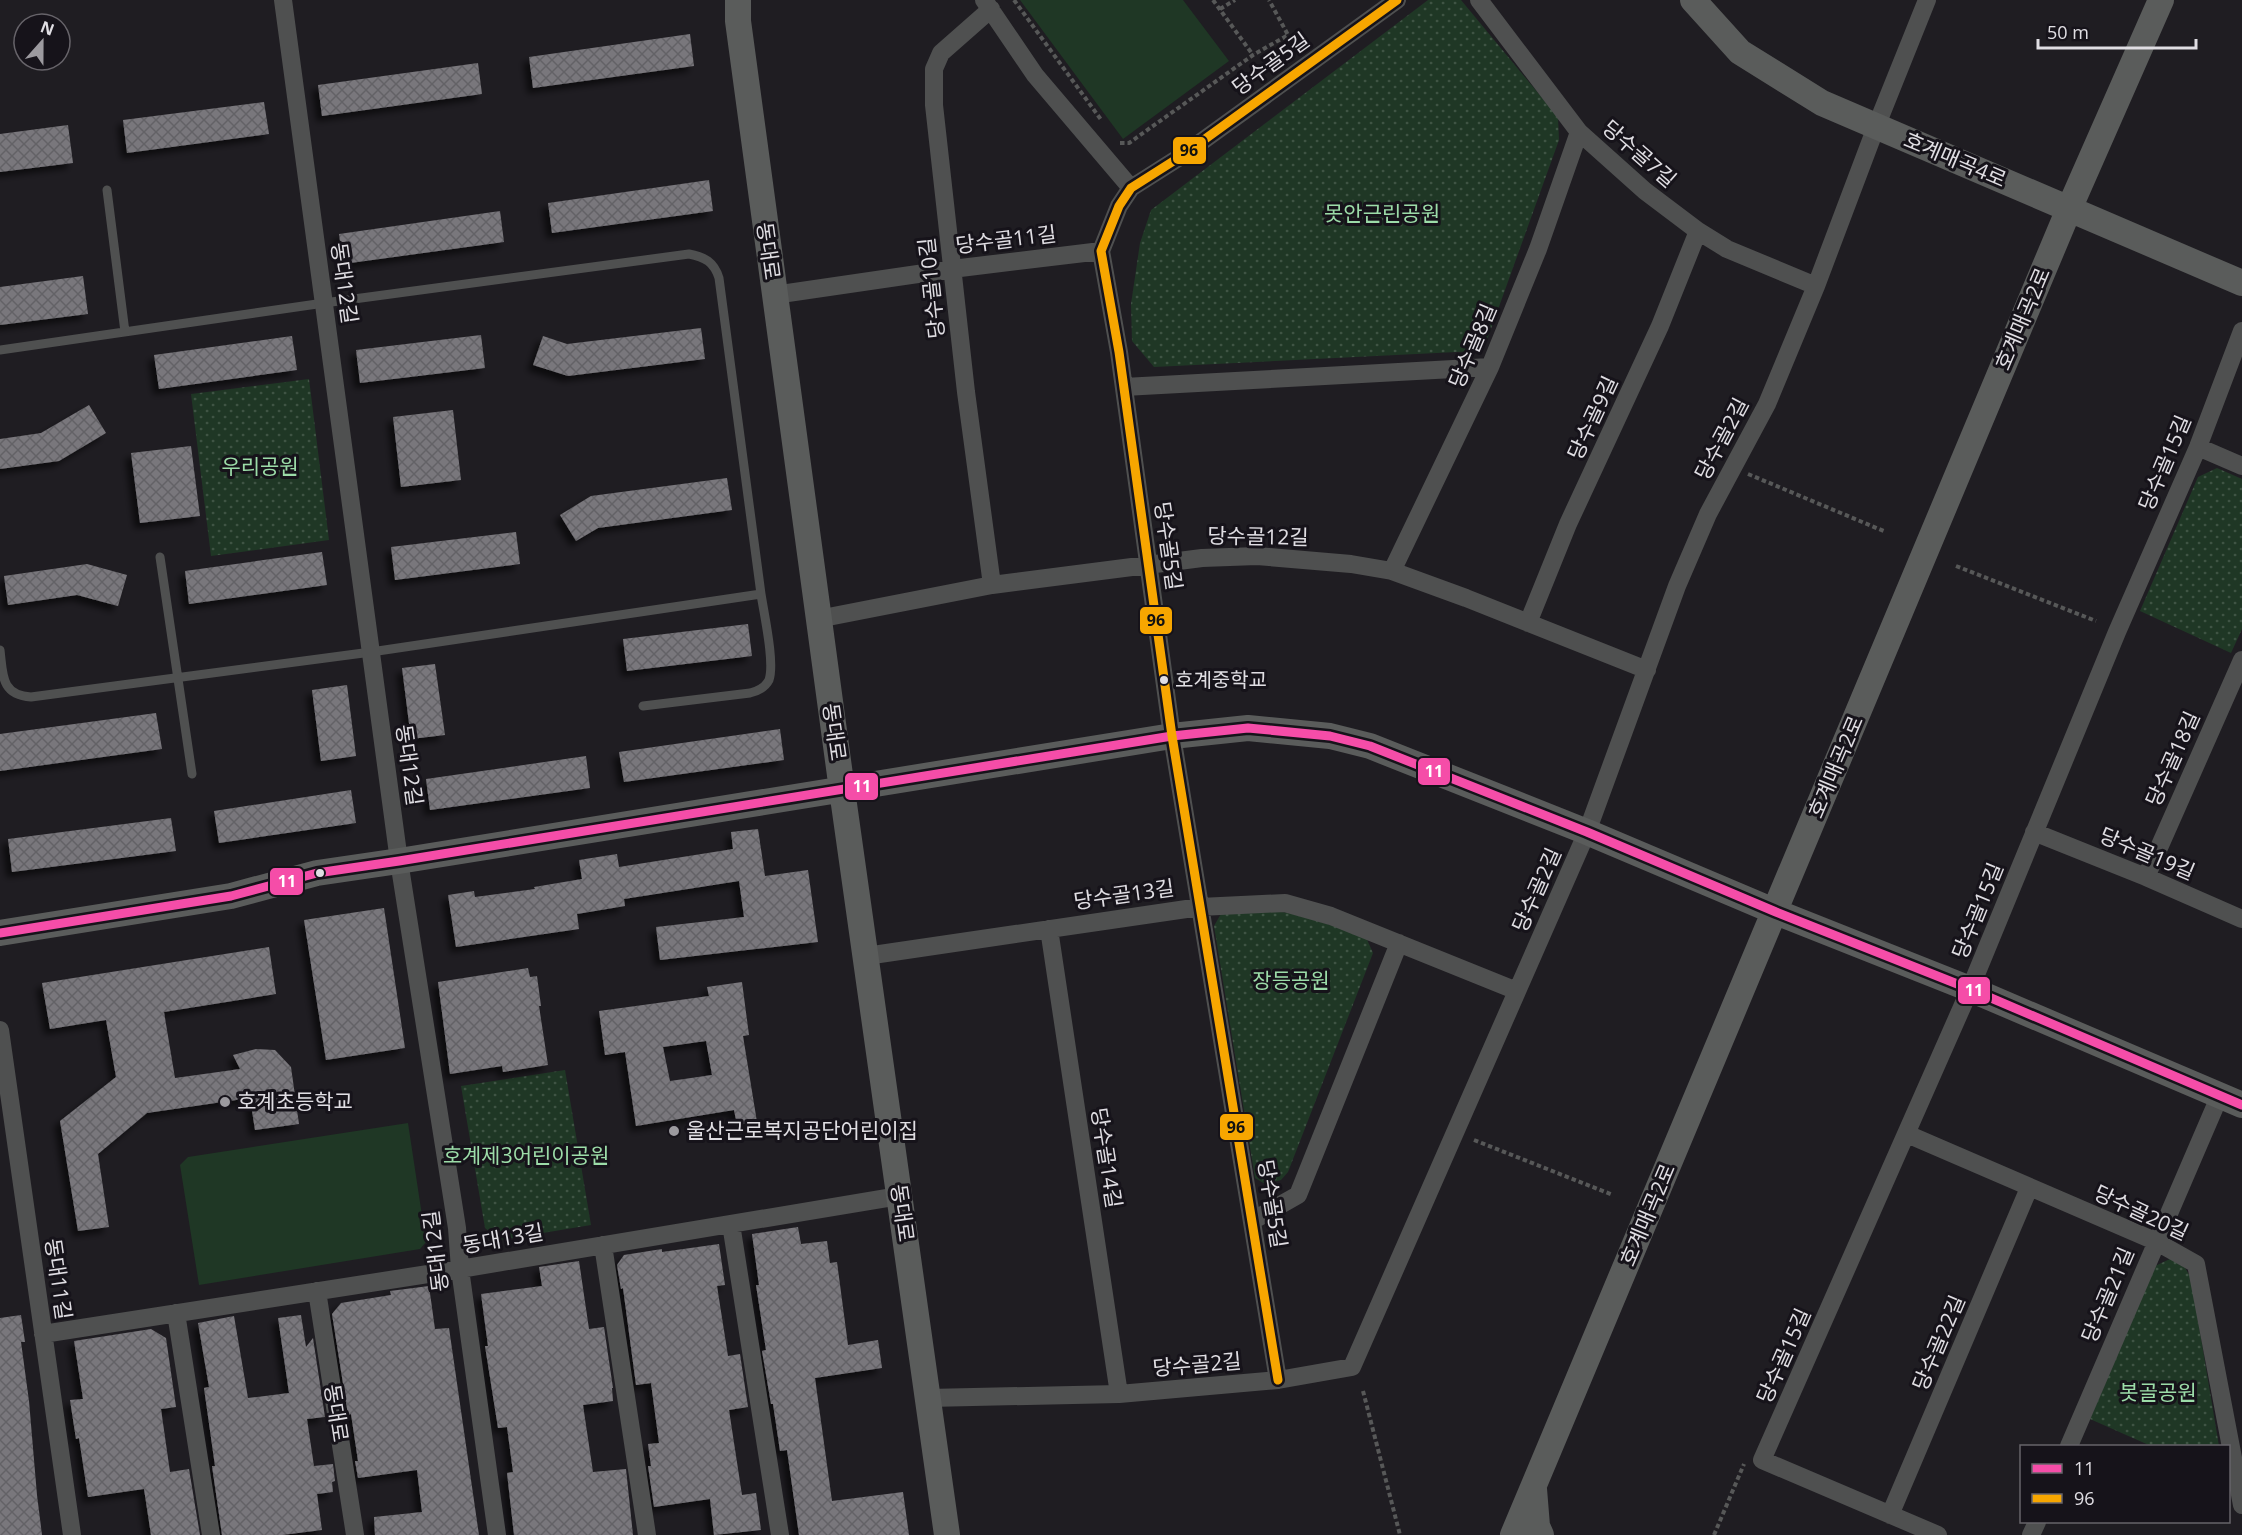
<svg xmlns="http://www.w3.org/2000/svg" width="2242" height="1535" font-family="'Open Sans','Noto Sans KR',sans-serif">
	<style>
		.park { fill: url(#park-dots) }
		.pitch { fill: #1f3725 }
		.building { fill: url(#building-cross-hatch); fill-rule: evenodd; filter: url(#shadow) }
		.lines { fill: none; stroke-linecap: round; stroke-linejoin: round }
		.path { stroke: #575858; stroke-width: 4; stroke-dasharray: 4.5 3; stroke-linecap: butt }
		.lane { stroke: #4f5050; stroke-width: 9 }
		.street { stroke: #4f5050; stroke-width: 18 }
		.secondary { stroke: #5a5c5b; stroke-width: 26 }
		.bus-1-casing { stroke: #16131a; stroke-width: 14 }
		.bus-2-casing { stroke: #16131a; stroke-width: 14 }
		.bus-1 { stroke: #f54da8; stroke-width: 9 }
		.bus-2 { stroke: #f7a600; stroke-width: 9 }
		.bus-dot { fill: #e0dee3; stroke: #16131a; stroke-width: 2 }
		.poi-dot { fill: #9c9a9f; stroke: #16131a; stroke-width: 2 }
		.labels { text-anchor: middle; stroke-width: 6; stroke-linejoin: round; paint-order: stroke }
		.bus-label { font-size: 20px; fill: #e0dee3; stroke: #16131a; text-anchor: start }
		.street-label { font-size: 21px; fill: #e0dee3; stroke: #16131a }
		.park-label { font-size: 21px; fill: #9cdca8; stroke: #16131a }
		.poi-label { font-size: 21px; fill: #e0dee3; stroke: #16131a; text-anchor: start }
		.line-badge { stroke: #16131a; stroke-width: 2 }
		.badge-label { font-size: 16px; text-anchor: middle; font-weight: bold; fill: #fff }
		.pale-badge-label { font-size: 16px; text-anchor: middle; font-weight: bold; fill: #111 }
	</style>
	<defs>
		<pattern id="park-dots" width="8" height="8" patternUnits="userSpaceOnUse" patternTransform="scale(1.5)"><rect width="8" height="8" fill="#1f3725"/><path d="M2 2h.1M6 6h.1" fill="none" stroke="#3f5444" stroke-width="1.8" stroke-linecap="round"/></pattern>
		<pattern id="building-cross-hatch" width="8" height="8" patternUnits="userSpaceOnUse" patternTransform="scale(1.5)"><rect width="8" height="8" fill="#79777c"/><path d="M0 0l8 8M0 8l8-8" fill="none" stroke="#636266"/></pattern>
		<filter id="shadow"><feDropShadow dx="-5.5" dy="5.5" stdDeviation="3" flood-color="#0009"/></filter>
	</defs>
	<rect width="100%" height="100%" fill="#1f1d22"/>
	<!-- park -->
	<path class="park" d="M1428,0H1461L1558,117L1559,140L1487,340L1477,351L1154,367L1132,341L1131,304L1140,243L1151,210Z
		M309,379L329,540L211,556L191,394Z
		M2217,468L2242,479V629L2231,653L2140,611L2198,477Z
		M1254,909L1290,913L1365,935L1373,953L1288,1172L1281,1180L1265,1184L1255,1178L1214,926L1222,912Z
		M565,1070L591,1225L500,1240L485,1228L461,1086Z
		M2172,1258L2184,1266L2191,1278L2219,1446H2151L2090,1419L2155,1266Z"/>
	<!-- pitch -->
	<path class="pitch" d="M1020,0H1183L1229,61L1123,139Z
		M408,1123L426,1242L420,1249L199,1285L180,1165L188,1157Z"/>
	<!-- building -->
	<path class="building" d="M690,34L694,66L533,88L529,57Z
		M478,63L482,94L322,116L318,85Z
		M264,102L269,134L127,153L123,120Z
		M68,125L73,163L0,172V134Z
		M709,180L713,211L552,233L548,203Z
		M500,211L504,242L343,264L339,234Z
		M83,276L88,314L0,325V287Z
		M701,328L705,359L568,376L533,365L543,336L567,344Z
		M481,335L485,368L360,383L356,350Z
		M292,336L297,370L159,389L154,355Z
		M89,405L106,433L59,461L0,469V439L41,433Z
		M453,410L461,480L401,487L393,417Z
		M191,446L200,516L140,523L131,453Z
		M727,478L732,510L598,528L576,541L560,515L591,496Z
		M516,532L520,564L395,580L391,547Z
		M322,552L327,585L189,604L185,571Z
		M87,564L127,575L118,606L77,595L8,605L4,576Z
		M748,624L752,656L627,671L623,639Z
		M435,664L445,735L411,739L402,668Z
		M347,685L356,756L321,761L312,690Z
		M156,713L162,749L0,771V734Z
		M780,729L784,760L624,782L619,752Z
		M586,756L590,788L430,810L426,779Z
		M351,790L356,823L219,843L214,811Z
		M171,818L176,851L12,872L8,839Z
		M758,829L765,876L808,870L818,942L660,960L656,927L744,917L739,881L624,899L625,906L577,914L579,929L456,947L448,895L474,891L475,897L535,889L534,887L582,879L579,860L617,854L619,867L733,849L731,832Z
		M384,908L405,1048L326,1060L304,920Z
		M269,947L276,994L164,1012L175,1078L240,1069L233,1055L256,1049L275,1050L291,1067L299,1124L255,1130L250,1098L147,1113L98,1154L109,1227L78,1231L60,1121L116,1077L106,1020L50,1029L42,983Z
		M528,968L530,977L537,976L541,1006H539L548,1065L503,1072L502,1066L450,1074L438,982Z
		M742,982L749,1035L743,1036L757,1122L737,1125L734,1110L636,1126L625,1052L605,1055L599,1011L709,996L707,987ZM706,1041L712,1075L670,1081L663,1047Z
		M798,1227L801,1244L827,1241L830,1263L837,1262L848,1345L878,1340L882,1368L815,1378L832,1501L903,1492L909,1535H799L787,1450L780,1451L773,1404H771L762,1351L766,1350L756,1285H759L752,1234Z
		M719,1244L725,1285L717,1286L728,1356L740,1354L748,1407L729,1410L742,1495L756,1493L761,1530L714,1535L710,1499L654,1507L648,1466H651L648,1444L659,1443L651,1383L636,1385L623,1288L621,1289L617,1265L624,1255L662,1249V1252Z
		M579,1261L589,1329L604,1327L613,1388H612L613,1401L583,1405L593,1472L626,1469L633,1535H514L507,1473L513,1472L507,1427L498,1428L485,1346H488L481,1294L542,1286L539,1267Z
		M429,1286L435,1329L449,1328L479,1535H375L374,1517L422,1512L417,1470L358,1478L355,1461H358L351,1414L348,1415L332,1314L341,1303L391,1295L390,1291Z
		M21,1315L25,1342H21L29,1401L37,1495L42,1535H0V1318Z
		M301,1315L306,1347L313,1338L325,1417L307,1419L314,1466L333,1464L335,1481L332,1482L333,1492L317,1494L322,1530L282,1535H222L212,1466H215L204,1388L209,1387L198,1323L234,1316L248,1398L289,1393L278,1318Z
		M151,1329L166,1338L176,1407L161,1409L170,1472L189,1469L200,1535H151L144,1489L88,1497L79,1438L76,1439L70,1400L83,1399L74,1341Z"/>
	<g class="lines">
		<!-- path -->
		<path class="path" d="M1014,0L1102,121
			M1213,0L1253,55
			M1220,9L1235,0
			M1120,143H1129L1253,55L1288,35L1269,0
			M1748,474L1886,532
			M1956,566L2096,621
			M1474,1140L1613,1195
			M1363,1391L1400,1535
			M1714,1535L1744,1464"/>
		<!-- lane -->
		<path class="lane" d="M107,190L125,332
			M0,350L324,303L689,254C705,257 714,262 719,278L761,594L371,652L31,697C1,695 3,675 0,650
			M160,557L192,774
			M643,706L750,693C758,691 765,688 769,680C775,663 764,614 761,594"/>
		<!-- street -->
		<path class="street" d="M283,0L399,861L457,1228L460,1269L497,1535
			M984,0L1035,75L1131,188
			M1479,0L1579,132L1645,191L1698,231L1727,249L1816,286
			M991,9L941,53L934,69V105L966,392L992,585
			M774,295L952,269L1101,251
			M1124,387L1490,367
			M2198,447L2242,466
			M1392,571L1490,367L1538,249L1579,132
			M818,619L992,585L1202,558L1257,556L1351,564L1392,571L1466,598L1647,670
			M1528,623L1568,524L1660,326L1698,231
			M2034,832L2146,877L2242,919
			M2146,877L2242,660
			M1049,929L1119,1394
			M866,956L1200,907L1285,903L1331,916L1517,991
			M0,1030L72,1535
			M1907,1134L2155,1241L2196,1264L2242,1505
			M1252,1221L1298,1195L1399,943
			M731,1224L780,1535
			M603,1245L647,1535
			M317,1291L355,1535
			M176,1313L211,1535
			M43,1334L460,1269L899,1196
			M1278,1380L1172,736L1119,352L1101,251L1119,206L1131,188L1183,155L1397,0
			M928,1398L1119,1394L1278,1380L1352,1367L1587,832L1677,586L1708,514L1767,404L1816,286L1876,127L1927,0
			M2069,1446L2220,1095
			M1890,1515L2029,1188
			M1938,1535L1762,1460L1970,989L2117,632L2198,447L2242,331
			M2031,1535L2037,1522"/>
		<!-- secondary -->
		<path class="secondary" d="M738,0V21L842,790L947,1535
			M1693,0L1740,52L1822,103L2242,283
			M0,933L231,896L317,873L399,861L1172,736L1248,728L1330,736L1370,746L1587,832L1776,912L1970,989L2242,1105
			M1534,1489L1537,1526L1541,1535
			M1513,1535L2069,209L2161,0"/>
		<!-- bus-1 casing -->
		<g class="bus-1-casing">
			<path id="bus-1" d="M0,933L231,896L317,873L399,861L1172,736L1248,728L1330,736L1370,746L1587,832L1776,912L1970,989L2242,1105"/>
		</g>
		<!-- bus-2 casing -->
		<g class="bus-2-casing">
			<path id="bus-2" d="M1278,1380L1172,736L1119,352L1101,251L1119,206L1131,188L1183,155L1397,0"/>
		</g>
		<!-- bus-1 -->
		<use href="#bus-1" class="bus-1"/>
		<!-- bus-2 -->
		<use href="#bus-2" class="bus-2"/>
	</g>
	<!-- markers -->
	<g class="bus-dot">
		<circle cx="1164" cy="680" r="5"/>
		<circle cx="320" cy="873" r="5"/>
	</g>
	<g class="poi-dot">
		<circle cx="225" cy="1102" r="6"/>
		<circle cx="674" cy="1131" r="6"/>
	</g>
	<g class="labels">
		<!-- bus labels -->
		<g class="bus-label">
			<text x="1175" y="687">호계중학교</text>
		</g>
		<!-- street labels -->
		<g class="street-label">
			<text transform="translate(1271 64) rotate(-36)" y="7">당수골5길</text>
			<text transform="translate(1639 154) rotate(41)" y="7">당수골7길</text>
			<text transform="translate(1955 160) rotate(23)" y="7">호계매곡4로</text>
			<text transform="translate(1006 240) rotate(-7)" y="7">당수골11길</text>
			<text transform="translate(768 251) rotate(82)" y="7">동대로</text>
			<text transform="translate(344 283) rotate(82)" y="7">동대12길</text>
			<text transform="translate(932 288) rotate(-96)" y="7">당수골10길</text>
			<text transform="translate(2023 319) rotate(-67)" y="7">호계매곡2로</text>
			<text transform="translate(1473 346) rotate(-67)" y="7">당수골8길</text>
			<text transform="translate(1593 418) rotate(-65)" y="7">당수골9길</text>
			<text transform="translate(1722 439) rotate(-62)" y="7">당수골2길</text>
			<text transform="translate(2165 463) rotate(-67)" y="7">당수골15길</text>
			<text transform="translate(1258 537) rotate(1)" y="7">당수골12길</text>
			<text transform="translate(1168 546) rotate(82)" y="7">당수골5길</text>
			<text transform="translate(834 732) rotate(82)" y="7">동대로</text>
			<text transform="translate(2173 759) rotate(-66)" y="7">당수골18길</text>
			<text transform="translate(409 765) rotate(82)" y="7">동대12길</text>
			<text transform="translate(1836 767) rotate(-67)" y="7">호계매곡2로</text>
			<text transform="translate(2147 854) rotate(23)" y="7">당수골19길</text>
			<text transform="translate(1537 890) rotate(-66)" y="7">당수골2길</text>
			<text transform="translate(1124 895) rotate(-8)" y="7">당수골13길</text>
			<text transform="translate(1978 911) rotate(-68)" y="7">당수골15길</text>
			<text transform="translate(1106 1158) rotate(81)" y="7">당수골14길</text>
			<text transform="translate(1272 1204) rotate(81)" y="7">당수골5길</text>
			<text transform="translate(902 1213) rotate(82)" y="7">동대로</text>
			<text transform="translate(2141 1213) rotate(25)" y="7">당수골20길</text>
			<text transform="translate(1648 1215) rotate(-67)" y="7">호계매곡2로</text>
			<text transform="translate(503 1239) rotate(-10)" y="7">동대13길</text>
			<text transform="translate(436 1251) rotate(-97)" y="7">동대12길</text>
			<text transform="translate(58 1279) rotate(82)" y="7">동대11길</text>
			<text transform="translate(2108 1295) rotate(-67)" y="7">당수골21길</text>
			<text transform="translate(1939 1343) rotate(-67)" y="7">당수골22길</text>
			<text transform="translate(1784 1356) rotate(-66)" y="7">당수골15길</text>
			<text transform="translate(1197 1365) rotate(-5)" y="7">당수골2길</text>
			<text transform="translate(336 1413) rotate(81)" y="7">동대로</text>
		</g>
		<!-- park labels -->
		<g class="park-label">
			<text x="1382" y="221">못안근린공원</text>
			<text x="260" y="474">우리공원</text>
			<text x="1291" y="988">장등공원</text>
			<text x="526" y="1163">호계제3어린이공원</text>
			<text x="2158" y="1400">봇골공원</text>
		</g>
		<!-- poi labels -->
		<g class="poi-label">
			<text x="237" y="1109">호계초등학교</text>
			<text x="686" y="1138">울산근로복지공단어린이집</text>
		</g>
	</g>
	<g class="line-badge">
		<rect x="1172" y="136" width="35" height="29" rx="6" fill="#f7a600"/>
		<rect x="1139" y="606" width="34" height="29" rx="6" fill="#f7a600"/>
		<rect x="1417" y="757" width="34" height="29" rx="6" fill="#f54da8"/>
		<rect x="844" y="772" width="35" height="29" rx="6" fill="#f54da8"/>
		<rect x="269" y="867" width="35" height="29" rx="6" fill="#f54da8"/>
		<rect x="1957" y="976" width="34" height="29" rx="6" fill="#f54da8"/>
		<rect x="1219" y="1113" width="35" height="28" rx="6" fill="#f7a600"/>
	</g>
	<g class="badge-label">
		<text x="1434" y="777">11</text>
		<text x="862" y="792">11</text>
		<text x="287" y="887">11</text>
		<text x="1974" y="996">11</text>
	</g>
	<g class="pale-badge-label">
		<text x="1189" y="156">96</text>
		<text x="1156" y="626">96</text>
		<text x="1236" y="1133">96</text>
	</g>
	<!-- legend -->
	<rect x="2020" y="1445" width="210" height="78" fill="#16131a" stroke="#67646a" stroke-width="1.5"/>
	<rect x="2032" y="1464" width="30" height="9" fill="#f54da8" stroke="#67646a" stroke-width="1.5"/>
	<text x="2074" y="1475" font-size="18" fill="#e0dee3">11</text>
	<rect x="2032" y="1494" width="30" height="9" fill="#f7a600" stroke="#67646a" stroke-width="1.5"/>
	<text x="2074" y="1505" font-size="18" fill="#e0dee3">96</text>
	<!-- north arrow -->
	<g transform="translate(42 42) rotate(21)"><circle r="28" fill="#16131a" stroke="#67646a" stroke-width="1.5"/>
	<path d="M0-4.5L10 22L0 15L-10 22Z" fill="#9c9a9f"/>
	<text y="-9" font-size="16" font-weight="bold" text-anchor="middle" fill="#e0dee3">N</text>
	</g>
	<!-- scale -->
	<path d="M2038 39v9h158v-9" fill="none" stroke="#e0dee3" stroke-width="3"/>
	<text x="2047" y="39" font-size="18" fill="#e0dee3" stroke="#16131a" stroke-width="4.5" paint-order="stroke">50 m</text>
</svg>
